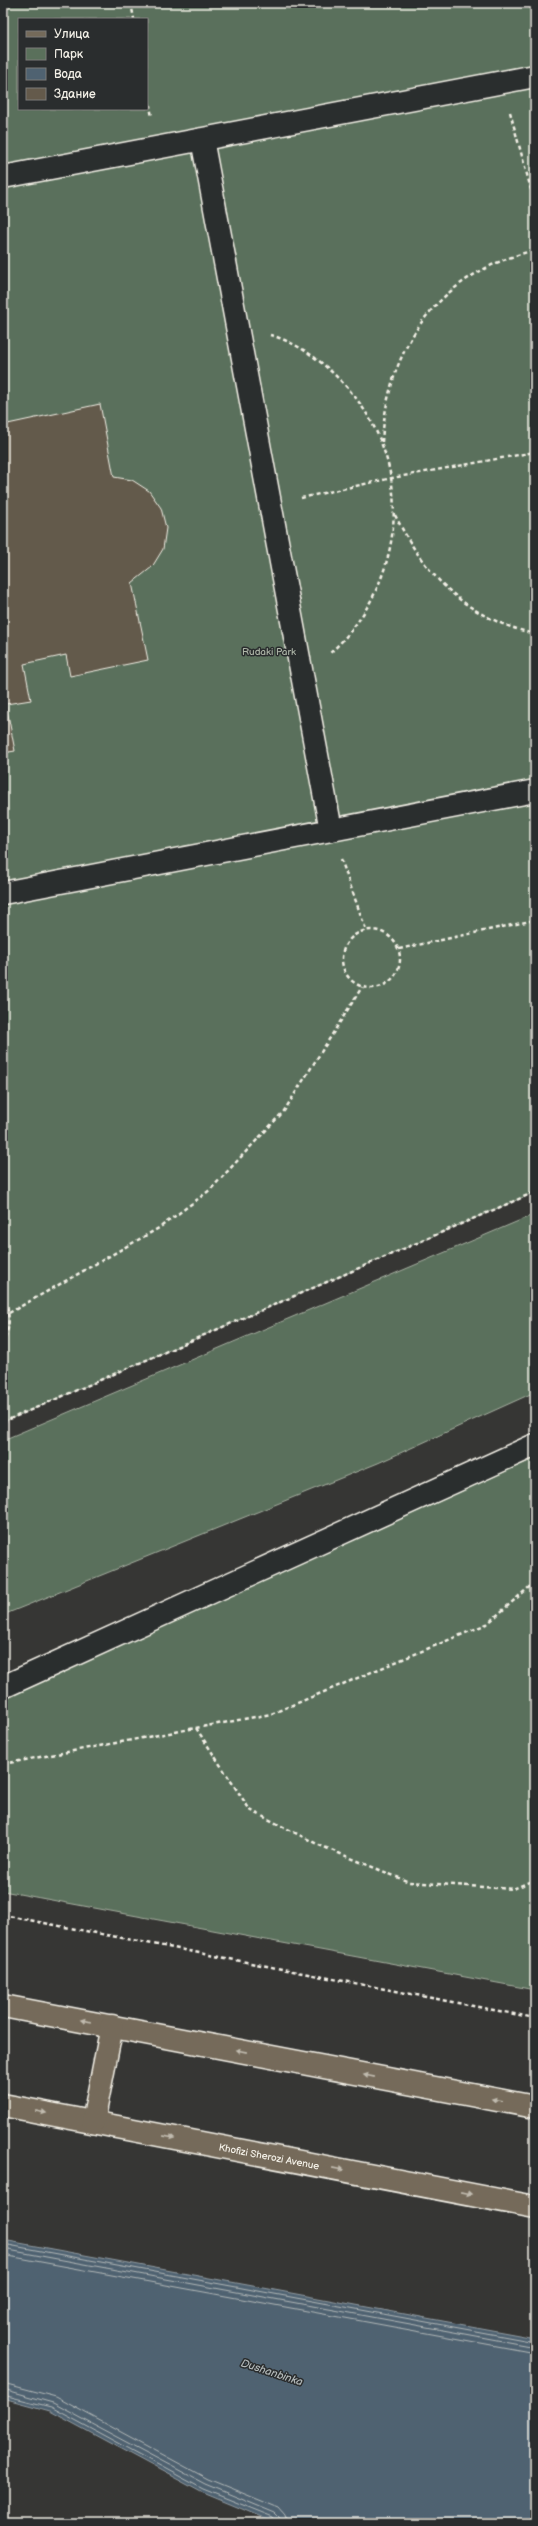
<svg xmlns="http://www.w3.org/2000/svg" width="538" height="2526" font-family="'Balsamiq Sans',sans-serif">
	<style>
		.green { fill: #5a705b; stroke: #a7b0a2; fill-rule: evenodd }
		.water { fill: #4f6271; stroke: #919ba1 }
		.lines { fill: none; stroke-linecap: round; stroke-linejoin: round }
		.shore { stroke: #b2b8b8; stroke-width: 1 }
		.building { fill: #645a4b; stroke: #f4f1e8 }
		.minor-casing { stroke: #f4f1e8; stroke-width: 25 }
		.major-casing { stroke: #f4f1e8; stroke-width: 25 }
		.path { stroke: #f4f1e8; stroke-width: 2.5; stroke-dasharray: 4 3; stroke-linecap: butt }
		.minor { stroke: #2a2d2e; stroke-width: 22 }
		.major { stroke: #746a5a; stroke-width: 22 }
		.oneway { fill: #c1bbaf }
		.labels { text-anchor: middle; stroke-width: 3; stroke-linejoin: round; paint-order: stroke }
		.park-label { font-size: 10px; fill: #afb7a9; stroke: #2a2d2e }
		.street-label { font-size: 10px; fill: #f4f1e8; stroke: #2a2d2e }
		.water-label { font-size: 11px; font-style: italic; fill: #b2b8b8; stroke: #2a2d2e }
	</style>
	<rect width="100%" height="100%" fill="#363634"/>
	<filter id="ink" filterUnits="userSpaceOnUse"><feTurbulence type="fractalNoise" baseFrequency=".025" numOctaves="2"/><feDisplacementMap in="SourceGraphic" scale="8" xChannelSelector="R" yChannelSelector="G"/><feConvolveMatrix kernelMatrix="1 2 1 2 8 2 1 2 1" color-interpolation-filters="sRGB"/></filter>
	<g filter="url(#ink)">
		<!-- green -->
		<path class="green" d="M3,3H535V1192L3,1422ZM19,19H147V109H19Z
			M535,1214V1392L378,1463L3,1615V1440Z
			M535,1458V1990L3,1891V1699Z"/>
		<!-- water -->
		<path class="water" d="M3,2240L535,2338V2523H276L201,2492L50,2411L3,2398Z"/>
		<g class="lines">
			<!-- shore -->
			<path class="shore" d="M3,2244L535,2342
				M3,2249L535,2347
				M3,2255L535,2353
				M3,2383L56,2397L208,2479L279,2508L285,2515L287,2523
				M3,2389L53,2403L205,2484L275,2513L279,2517L281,2523
				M3,2395L51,2407L203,2489L273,2517L276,2523"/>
		</g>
		<!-- building -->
		<path class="building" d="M100,404L114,477L132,480L149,491L161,508L166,528L163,549L152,567L132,583L148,660L70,676L66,655L24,664L31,700L6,704L15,751L3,753V425Z"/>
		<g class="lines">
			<!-- minor casing -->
			<g class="minor-casing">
				<path id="minor" d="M202,139L331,830
					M3,177L535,76
					M3,893L535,791
					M3,1687L535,1445"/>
			</g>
			<!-- major casing -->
			<g class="major-casing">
				<g id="major">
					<path d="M3,2006L535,2107"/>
					<path id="s1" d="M3,2105L535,2207"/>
					<path d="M93,2122L112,2026"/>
				</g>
			</g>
			<!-- path -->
			<path class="path" d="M131,3L134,19
				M147,90L152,117
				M510,112L535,204
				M270,335C296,342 319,359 338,378C417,455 410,580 330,653
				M382,442C388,345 438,274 535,250
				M301,498L392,478L535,452
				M395,515C426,577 466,618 535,634
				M341,859L366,930
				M342 959a29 29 0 1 1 58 0a29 29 0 1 1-58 0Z
				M399,949L535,920
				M3,1293C9,1310 12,1326 3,1342
				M9,1313L159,1228L210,1190L284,1111L362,987
				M3,1422L535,1192
				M196,1728L250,1810L319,1845L409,1882L513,1889L535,1880
				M3,1764L271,1714L487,1624L535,1582
				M3,1915L535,2018"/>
			<!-- minor -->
			<use href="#minor" class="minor"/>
			<!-- major -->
			<use href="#major" class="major"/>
		</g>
		<!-- one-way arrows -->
		<defs><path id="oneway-solid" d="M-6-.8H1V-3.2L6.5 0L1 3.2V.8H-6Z"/></defs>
		<g class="oneway">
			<use href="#oneway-solid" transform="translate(86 2021) rotate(-170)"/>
			<use href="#oneway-solid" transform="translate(241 2051) rotate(-169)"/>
			<use href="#oneway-solid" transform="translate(369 2076) rotate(-169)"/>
			<use href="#oneway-solid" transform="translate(497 2100) rotate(-169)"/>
			<use href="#oneway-solid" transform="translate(41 2112) rotate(11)"/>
			<use href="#oneway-solid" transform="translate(169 2137) rotate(11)"/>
			<use href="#oneway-solid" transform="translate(338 2169) rotate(11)"/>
			<use href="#oneway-solid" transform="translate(466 2193) rotate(11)"/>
		</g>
	</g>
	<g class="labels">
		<!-- park labels -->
		<g class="park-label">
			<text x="269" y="655">Rudaki Park</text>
		</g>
		<!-- street labels -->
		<g class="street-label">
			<text dy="4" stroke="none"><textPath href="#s1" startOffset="271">Khofizi Sherozi Avenue</textPath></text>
		</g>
		<!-- water labels -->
		<g class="water-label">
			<text transform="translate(272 2372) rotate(18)" y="4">Dushanbinka</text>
		</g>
	</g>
	<!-- margin -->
	<rect width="538" height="2526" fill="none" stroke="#2a2d2e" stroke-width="16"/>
	<rect x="8" y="8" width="522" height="2510" fill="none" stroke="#f4f1e8" stroke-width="1.5" filter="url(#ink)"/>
	<!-- legend -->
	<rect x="18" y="18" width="130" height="92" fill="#2a2d2e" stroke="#7b7b78"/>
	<rect x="26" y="31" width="20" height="6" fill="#746a5a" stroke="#7b7b78"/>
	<text x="54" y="38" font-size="12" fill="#f4f1e8">Улица</text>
	<rect x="26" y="48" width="20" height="12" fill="#5a705b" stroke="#7b7b78"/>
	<text x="54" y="58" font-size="12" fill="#f4f1e8">Парк</text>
	<rect x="26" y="68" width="20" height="12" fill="#4f6271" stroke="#7b7b78"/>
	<text x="54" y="78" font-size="12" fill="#f4f1e8">Вода</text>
	<rect x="26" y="88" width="20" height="12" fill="#645a4b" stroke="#7b7b78"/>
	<text x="54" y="98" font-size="12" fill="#f4f1e8">Здание</text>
</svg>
